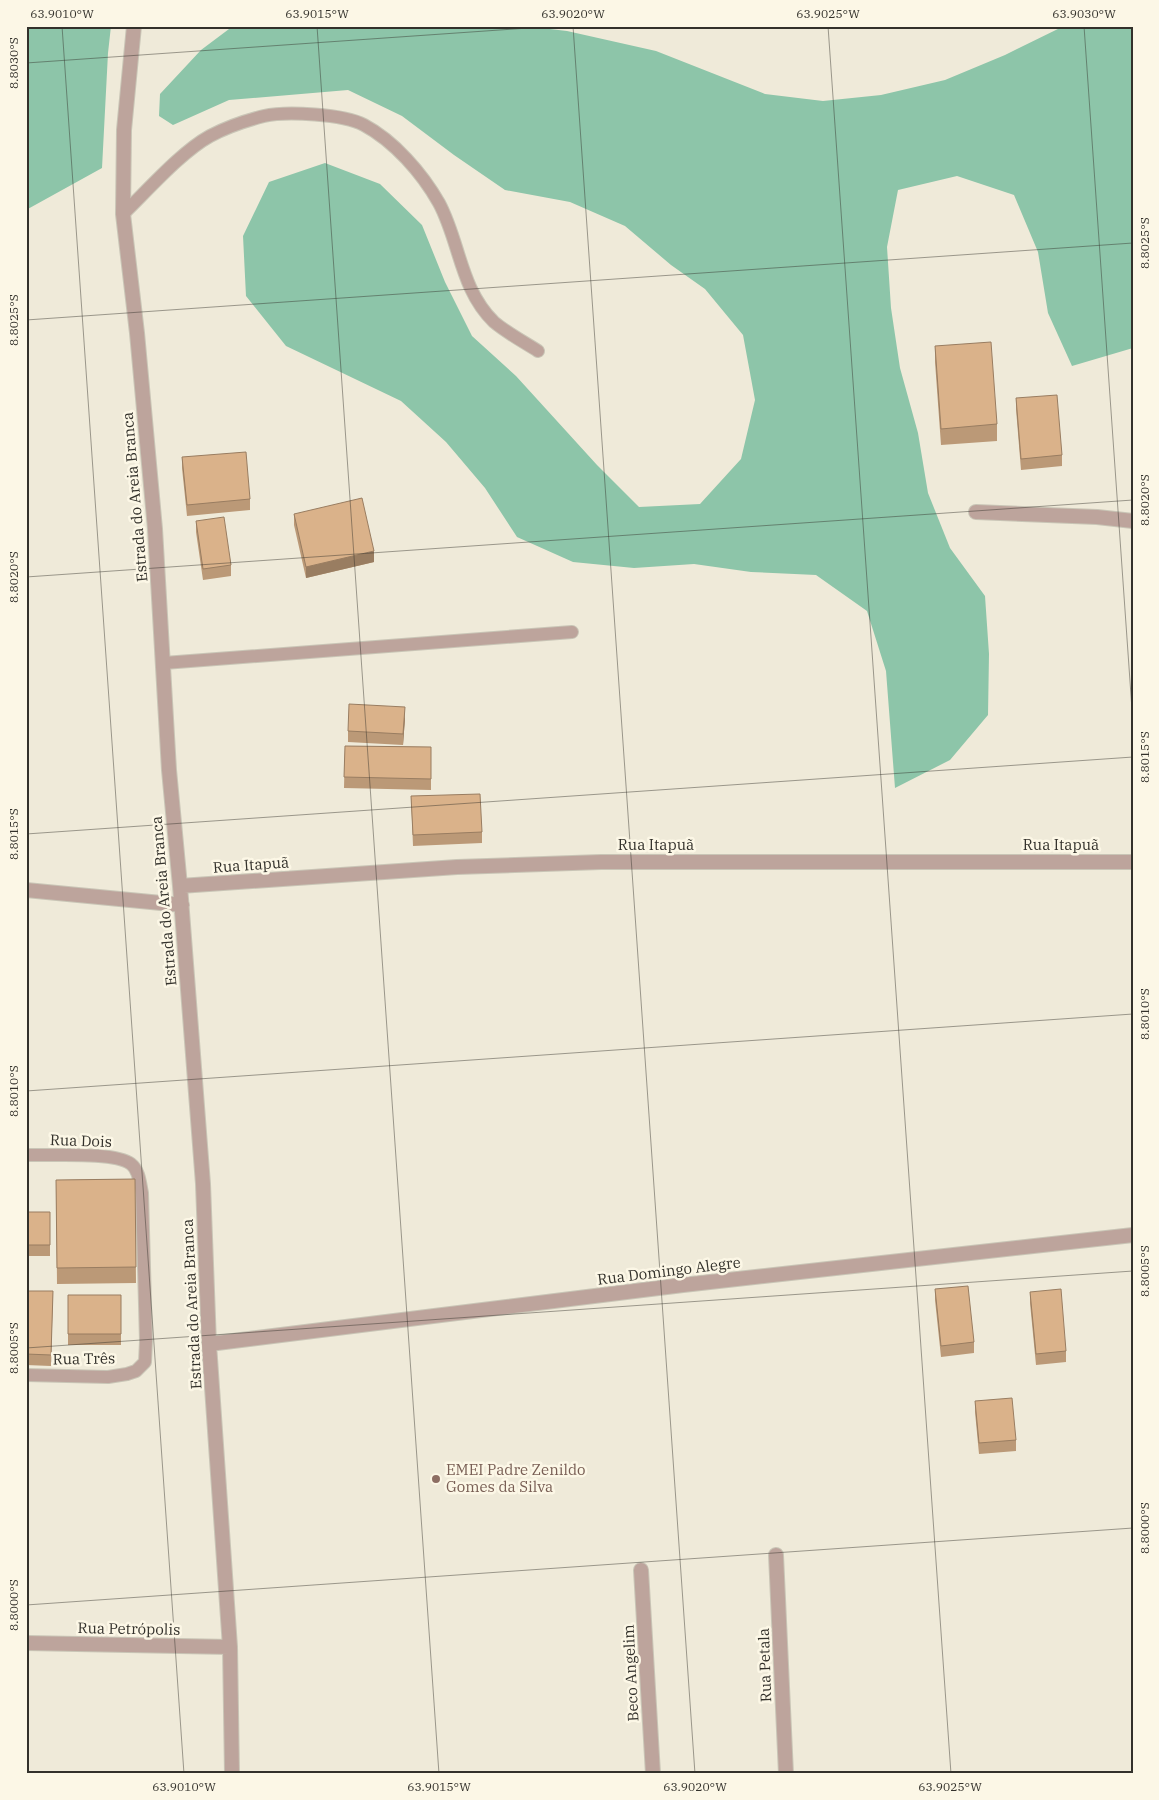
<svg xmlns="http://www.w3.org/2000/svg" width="1159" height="1800" font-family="'IBM Plex Serif',serif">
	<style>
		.forest { fill: #8dc5a9 }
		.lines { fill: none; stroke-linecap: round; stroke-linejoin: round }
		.service-casing { stroke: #c9c5b6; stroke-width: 14 }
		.minor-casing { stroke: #c9c5b6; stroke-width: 16 }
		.service { stroke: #bda49c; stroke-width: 12 }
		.minor { stroke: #bda49c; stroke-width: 14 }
		.wall { fill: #b97 }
		.shaded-wall { fill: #997d61 }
		.building { fill: #dab28a; stroke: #997d61 }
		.ticks { fill: none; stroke: #33312b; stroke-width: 1; stroke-opacity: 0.45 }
		.education-dot { fill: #8d6e63; stroke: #fcf7e6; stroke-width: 2 }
		.labels { text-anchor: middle; stroke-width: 5; stroke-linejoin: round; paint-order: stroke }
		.street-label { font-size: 15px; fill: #33312b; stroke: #fcf7e6 }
		.education-label { font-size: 15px; fill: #785e54; stroke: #fcf7e6; text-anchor: start }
		.neatline { fill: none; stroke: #33312b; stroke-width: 2 }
		.ticks-label { font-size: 12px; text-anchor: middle; fill: #33312b }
	</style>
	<rect width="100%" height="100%" fill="#efead9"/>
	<!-- forest -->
	<path class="forest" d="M26,26H111L108,53L102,168L26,210Z
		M233,26H524L567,31L656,51L765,94L823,101L881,95L945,80L1005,55L1064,26H1133V348L1072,366L1048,313L1038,252L1014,195L957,176L898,190L887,247L891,308L900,368L918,433L928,493L950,548L985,596L989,654L988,715L950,760L895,788L886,671L867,611L816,575L751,572L694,564L634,568L573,562L517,537L485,488L446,442L401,401L286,346L246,296L243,236L269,182L325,163L380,184L422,225L445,282L472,336L516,376L597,465L639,507L700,504L741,459L755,400L743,335L705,289L671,265L625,226L570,202L505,190L454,155L402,116L348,90L229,100L173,125L159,116L160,94L201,50Z"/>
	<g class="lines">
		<!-- service casing -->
		<g class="service-casing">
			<path id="service" d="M123,214C148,190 181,152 210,136C225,128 248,120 264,116C286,111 344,114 364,125C394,141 422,173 439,203C460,242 460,289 494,322C507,333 524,342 538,351
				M164,663L572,632
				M26,1155C48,1156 115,1151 131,1164C139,1170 140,1183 142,1193L146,1341L145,1362L136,1371L127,1374L108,1377L26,1375"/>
		</g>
		<!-- minor casing -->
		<g class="minor-casing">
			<path id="minor" d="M134,26L124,130L123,214L137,333L155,529L169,770L180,886L203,1184L209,1344L230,1647L232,1774
				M976,512L1097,517L1133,521
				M180,886L457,867L601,862H1133
				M26,890L182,905
				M209,1344L683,1285L1133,1235
				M776,1555L786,1774
				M641,1570L653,1774
				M26,1643L230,1647"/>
		</g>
		<!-- service -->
		<use href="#service" class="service"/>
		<!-- minor -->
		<use href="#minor" class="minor"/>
	</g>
	<!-- wall -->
	<path class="wall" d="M935,346L997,424V441L941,445L935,362Z
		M1016,398L1062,455V466L1021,470L1016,409Z
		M182,457L250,499V510L187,516L182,468Z
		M294,514L374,562L306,578L294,525Z
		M196,521L231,565V576L203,580L196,532Z
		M405,718L403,745L348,742V731Z
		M345,746L431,747V790L344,788Z
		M411,796L482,832V843L413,846Z
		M135,1179L136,1283L57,1284L56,1180Z
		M26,1212H50V1256H26Z
		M935,1289L974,1342V1353L941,1357L935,1300Z
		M26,1291H53L51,1366L26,1365Z
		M1030,1292L1066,1351V1362L1036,1365L1030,1303Z
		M68,1295H121V1345H68Z
		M975,1401L1016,1440V1451L979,1454L975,1412Z"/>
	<!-- shaded-wall -->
	<path class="shaded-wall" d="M374,551V562L306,578V567Z
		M405,707V718L403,745V734Z"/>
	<!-- building -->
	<path class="building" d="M991,342L997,424L941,429L935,346Z
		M1057,395L1062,455L1021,459L1016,398Z
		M246,452L250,499L187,505L182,457Z
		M362,498L374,551L306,567L294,514Z
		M224,517L231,565L203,569L196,521Z
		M349,704L405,707L403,734L348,731Z
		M345,746L431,747V779L344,777Z
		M480,794L482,832L413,835L411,796Z
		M135,1179L136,1267L57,1268L56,1180Z
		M26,1212H50V1245H26Z
		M968,1286L974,1342L941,1346L935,1289Z
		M1061,1289L1066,1351L1036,1354L1030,1292Z
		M26,1291H53L51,1355L26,1354Z
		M68,1295H121V1334H68Z
		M1012,1398L1016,1440L979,1443L975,1401Z"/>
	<!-- ticks -->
	<path class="ticks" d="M62,26L184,1774M317,26L439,1774M573,26L695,1774M828,26L951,1774M1084,26L1133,724M26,63L557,26M26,320L1133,243M26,577L1133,500M26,834L1133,757M26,1091L1133,1014M26,1348L1133,1271M26,1605L1133,1528"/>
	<!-- markers -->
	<circle class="education-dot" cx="436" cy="1479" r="5"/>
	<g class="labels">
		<!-- street labels -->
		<g class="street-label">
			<text transform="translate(135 497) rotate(-95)" y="5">Estrada do Areia Branca</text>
			<text x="656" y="850">Rua Itapuã</text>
			<text x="1061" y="850">Rua Itapuã</text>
			<text transform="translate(251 865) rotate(-4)" y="5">Rua Itapuã</text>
			<text transform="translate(164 901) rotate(-95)" y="5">Estrada do Areia Branca</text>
			<text transform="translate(81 1141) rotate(2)" y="5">Rua Dois</text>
			<text transform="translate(669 1271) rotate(-7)" y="5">Rua Domingo Alegre</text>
			<text transform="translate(192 1304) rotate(-93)" y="5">Estrada do Areia Branca</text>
			<text transform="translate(84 1359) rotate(-1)" y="5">Rua Três</text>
			<text transform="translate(129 1629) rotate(1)" y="5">Rua Petrópolis</text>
			<text transform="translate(765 1665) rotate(-92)" y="5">Rua Petala</text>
			<text transform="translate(631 1673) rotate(-93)" y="5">Beco Angelim</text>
		</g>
		<!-- education labels -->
		<g class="education-label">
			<text x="446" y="1475">EMEI Padre Zenildo<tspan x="446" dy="17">Gomes da Silva</tspan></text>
		</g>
	</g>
	<!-- border -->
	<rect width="1159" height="1800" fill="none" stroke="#fcf7e6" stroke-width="55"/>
	<rect x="28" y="28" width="1104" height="1744" class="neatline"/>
	<g class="ticks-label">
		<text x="62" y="18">63.9010°W</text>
		<text x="317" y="18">63.9015°W</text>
		<text x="573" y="18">63.9020°W</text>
		<text x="828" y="18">63.9025°W</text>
		<text x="1084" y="18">63.9030°W</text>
		<text transform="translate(14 63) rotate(-90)" y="4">8.8030°S</text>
		<text transform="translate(1145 243) rotate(-90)" y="4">8.8025°S</text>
		<text transform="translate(14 320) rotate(-90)" y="4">8.8025°S</text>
		<text transform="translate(1145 500) rotate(-90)" y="4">8.8020°S</text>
		<text transform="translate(14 577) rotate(-90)" y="4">8.8020°S</text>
		<text transform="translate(1145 757) rotate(-90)" y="4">8.8015°S</text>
		<text transform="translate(14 834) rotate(-90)" y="4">8.8015°S</text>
		<text transform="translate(1145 1014) rotate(-90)" y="4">8.8010°S</text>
		<text transform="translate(14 1091) rotate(-90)" y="4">8.8010°S</text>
		<text transform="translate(1145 1271) rotate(-90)" y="4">8.8005°S</text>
		<text transform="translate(14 1348) rotate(-90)" y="4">8.8005°S</text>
		<text transform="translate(1145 1528) rotate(-90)" y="4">8.8000°S</text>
		<text transform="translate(14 1605) rotate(-90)" y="4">8.8000°S</text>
		<text x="184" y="1791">63.9010°W</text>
		<text x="439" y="1791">63.9015°W</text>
		<text x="695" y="1791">63.9020°W</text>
		<text x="950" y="1791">63.9025°W</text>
	</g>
</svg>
